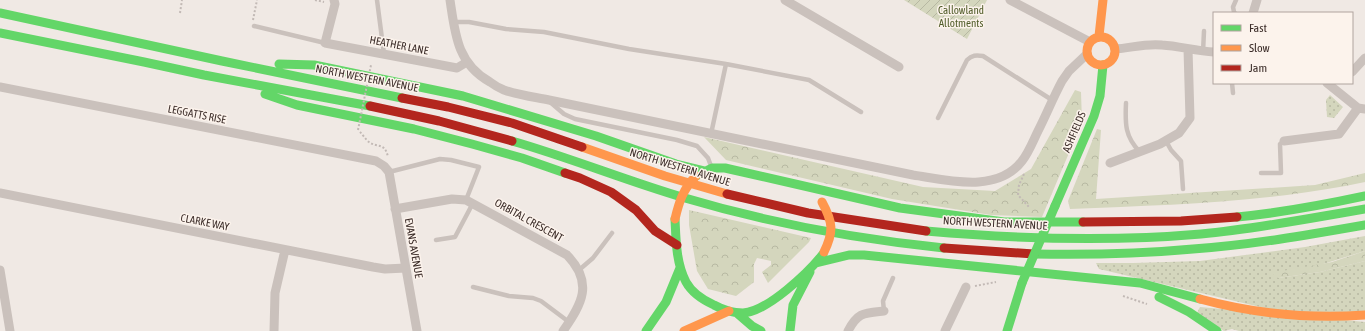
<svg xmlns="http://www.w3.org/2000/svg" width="1365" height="331" font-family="'Asap Condensed',sans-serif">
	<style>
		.grass { fill: url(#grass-dots) }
		.forest { fill: url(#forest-crowns) }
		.garden { fill: url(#garden-furrows) }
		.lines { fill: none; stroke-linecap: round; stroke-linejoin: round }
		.path { stroke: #c2b9b5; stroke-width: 2; stroke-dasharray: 2 2; stroke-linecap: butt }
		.lane { stroke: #cac1bc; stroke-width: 4.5 }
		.street { stroke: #cac1bc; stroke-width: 9 }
		.fast { stroke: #63d668; stroke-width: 9 }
		.slow { stroke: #ff974d; stroke-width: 9 }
		.jam { stroke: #b3261e; stroke-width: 9 }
		.path-bridge { stroke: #c2b9b5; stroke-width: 2; stroke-dasharray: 2 2; stroke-linecap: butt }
		.fast-bridge { stroke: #63d668; stroke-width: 9 }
		.slow-bridge { stroke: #ff974d; stroke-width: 9 }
		.labels { text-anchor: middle; stroke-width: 3; stroke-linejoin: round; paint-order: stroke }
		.park-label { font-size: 11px; fill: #515d2a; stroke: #fcf3ec }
		.street-label { font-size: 11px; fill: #3c2d29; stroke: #fcf3ec }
	</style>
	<defs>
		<pattern id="grass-dots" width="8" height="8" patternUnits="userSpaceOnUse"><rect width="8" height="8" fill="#d4d6bd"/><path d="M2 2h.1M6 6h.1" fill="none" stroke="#b7b8a2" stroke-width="1.8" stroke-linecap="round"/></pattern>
		<pattern id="forest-crowns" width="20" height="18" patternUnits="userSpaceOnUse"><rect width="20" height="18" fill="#d4d6bd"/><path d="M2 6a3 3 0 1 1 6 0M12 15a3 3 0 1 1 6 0" fill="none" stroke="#b7b8a2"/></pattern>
		<pattern id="garden-furrows" width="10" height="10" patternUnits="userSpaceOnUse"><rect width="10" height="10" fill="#d4d6bd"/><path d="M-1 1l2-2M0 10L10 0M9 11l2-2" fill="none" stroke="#b7b8a2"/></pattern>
	</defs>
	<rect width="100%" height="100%" fill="#f0e9e4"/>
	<!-- grass -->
	<path class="grass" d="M1330,95L1343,107L1334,118L1327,117L1326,100Z
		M1365,236V251L1278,278L1320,272L1365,261V312H1282L1099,269L1096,263H1133L1200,261L1305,247Z
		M1200,307L1365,322V331H1239L1232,329L1224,331L1197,313Z"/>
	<!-- forest -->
	<path class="forest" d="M1075,90L1081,92L1082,122L1042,217L991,215L892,199L726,160L704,137L923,187L995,191L1031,169Z
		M1097,129L1101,130L1096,199L1315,185L1365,173V182C1339,188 1313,191 1287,195C1215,204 1143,206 1070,209L1068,201Z
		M689,210L811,238L809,242L768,283L762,272L771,265V261L757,258L754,264V282L736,296L708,289L697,271L689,225Z
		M1365,251V261L1320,272L1278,278L1271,273L1332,262Z"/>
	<!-- garden -->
	<path class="garden" d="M904,0H987L967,39Z"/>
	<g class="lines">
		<!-- path -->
		<path class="path" d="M315,0L324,2
			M180,13L182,0
			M253,20L257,0
			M360,132C363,135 366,140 369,142C377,148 385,142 388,157
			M1024,174L1019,185L1018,195L1029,207
			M975,286L996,282
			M1123,296L1147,304"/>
		<!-- lane -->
		<path class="lane" d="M377,0L384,54
			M1235,13L1234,12L1233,7L1236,0
			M453,22H469L506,29L544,32L629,49L726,64L809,80L861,112
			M254,26L325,43
			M1203,52L1204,31
			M1232,83L1233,93
			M550,102L564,114L575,119L677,140L697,146L708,158L711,166
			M1126,103C1125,124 1125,137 1140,152
			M938,118L967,60C972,55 976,55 983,56L1052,100
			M711,134L726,64
			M1166,141L1171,150L1181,161L1183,189
			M389,172L440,159L451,160L479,167L466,200
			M1261,173H1281L1280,144L1284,141
			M436,240L455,237L473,203
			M579,270L593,258L612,233
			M473,287L509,296L533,298L541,301L569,322
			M884,311L883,301L893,278"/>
		<!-- street -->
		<path class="street" d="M334,0L335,4L325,43L457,68L467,62
			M450,0C455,33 457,64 490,82C494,85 499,88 504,90C518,95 534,97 549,100L913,175C947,180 997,194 1022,161C1029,152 1033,141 1038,131C1046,115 1053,98 1062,81L1069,71L1087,54
			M785,0L899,67
			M1010,0L1090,42
			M1253,13L1257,0
			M1115,49C1131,48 1146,43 1162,45C1179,46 1196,51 1214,52
			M1352,72L1365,58
			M1327,83L1358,108L1365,109
			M0,87L376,161L384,166L389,172L417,331
			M1284,141L1339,134L1358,108
			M1110,163L1160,144L1179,133L1190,118L1188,49
			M0,193L373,267L385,269L406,268
			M395,209L452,199L466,200L567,255C594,283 582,304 563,331
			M0,270L10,331
			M274,331L275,293L285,250
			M848,331C858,312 864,313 884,311
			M945,331L966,287"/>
		<!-- fast -->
		<path class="fast" d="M0,13L222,61L402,98
			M0,33L144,62L204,75L370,106
			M279,64L314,65L463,96L596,136L676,164L705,171
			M265,94L297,105L414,129L472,144L522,158L565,173
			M512,141C571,158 627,181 685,198C769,223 857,239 944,248
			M696,176L712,168H725L900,208L1004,222H1083
			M1055,206L1094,116L1100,96L1103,65
			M1237,217C1280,213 1323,205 1365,196
			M675,219C676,240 676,263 686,282C692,293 703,300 714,305C723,310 732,313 743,313C767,312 809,272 823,254
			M926,231C1017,239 1109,242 1201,234C1256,229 1311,218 1365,209
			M1034,254C1087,255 1140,254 1193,249C1251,245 1308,235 1365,225
			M816,263L849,255H864L1140,283L1200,299
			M1159,297L1189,312L1217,331
			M737,313L752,326L761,331
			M646,331L666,302L680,268
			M790,331L793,305L810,272
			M1007,331L1022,283"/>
		<!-- slow -->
		<path class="slow" d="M1099,36L1103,0
			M1087 51a14 14 0 1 1 28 0a14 14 0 1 1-28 0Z
			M582,147L665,176L727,194
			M1200,299C1255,314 1308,319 1365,315
			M684,331L729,311"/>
		<!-- jam -->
		<path class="jam" d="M402,98L448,107L512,123L582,147
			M370,106L439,121L512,141
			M565,173L580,178L611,192L636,210L655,231L677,245
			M727,194L808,213L926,231
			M1083,222L1181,221L1237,217
			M944,248L1034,254"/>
		<!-- path-bridge -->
		<path class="path-bridge" d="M358,130L371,65"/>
		<!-- fast-bridge -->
		<path class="fast-bridge" d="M1022,283L1055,206"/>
		<!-- slow-bridge -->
		<path class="slow-bridge" d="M822,202C833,222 834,232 824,252
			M675,219C679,202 683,189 696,176"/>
	</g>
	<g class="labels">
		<!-- park labels -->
		<g class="park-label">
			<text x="961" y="14">Callowland<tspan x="961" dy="13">Allotments</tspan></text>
		</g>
		<!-- street labels -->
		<g class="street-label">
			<text transform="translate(399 45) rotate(11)" y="4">HEATHER LANE</text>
			<text transform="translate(367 78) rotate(11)" y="4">NORTH WESTERN AVENUE</text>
			<text transform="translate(197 114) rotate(11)" y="4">LEGGATTS RISE</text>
			<text transform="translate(1074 132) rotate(-67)" y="4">ASHFIELDS</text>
			<text transform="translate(680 167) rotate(17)" y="4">NORTH WESTERN AVENUE</text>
			<text transform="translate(529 220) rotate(29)" y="4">ORBITAL CRESCENT</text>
			<text transform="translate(205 222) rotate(11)" y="4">CLARKE WAY</text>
			<text transform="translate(995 223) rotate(3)" y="4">NORTH WESTERN AVENUE</text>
			<text transform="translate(414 248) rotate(80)" y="4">EVANS AVENUE</text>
		</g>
	</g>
	<!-- legend -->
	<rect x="1213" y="12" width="140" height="72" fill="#fcf3ec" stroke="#afa49e"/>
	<rect x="1221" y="25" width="20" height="6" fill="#63d668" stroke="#afa49e"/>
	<text x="1249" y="32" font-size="12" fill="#3c2d29">Fast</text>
	<rect x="1221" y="45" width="20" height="6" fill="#ff974d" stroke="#afa49e"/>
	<text x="1249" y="52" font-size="12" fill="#3c2d29">Slow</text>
	<rect x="1221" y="65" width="20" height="6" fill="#b3261e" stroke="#afa49e"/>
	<text x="1249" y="72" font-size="12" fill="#3c2d29">Jam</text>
</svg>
